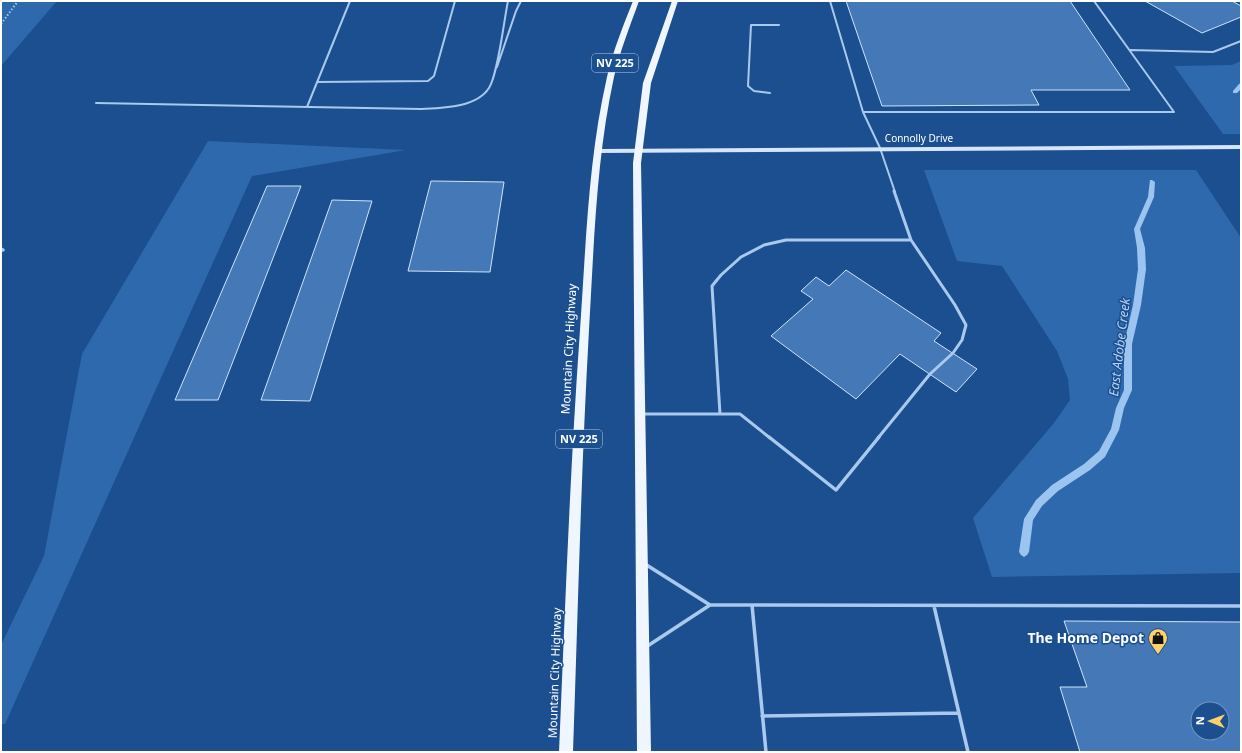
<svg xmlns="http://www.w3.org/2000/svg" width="1242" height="753" font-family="'Noto Sans',sans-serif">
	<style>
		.green { fill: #2e69ad }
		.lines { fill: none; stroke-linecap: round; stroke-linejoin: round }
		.stream { fill: #9cc4f0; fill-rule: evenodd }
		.building { fill: #4478b7; stroke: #cfe3fa; fill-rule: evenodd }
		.path { stroke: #a9c9ee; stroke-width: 2; stroke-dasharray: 1.5 2; stroke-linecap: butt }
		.lane-far2 { stroke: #a9c9ee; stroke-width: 2 }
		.lane-far1 { stroke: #a9c9ee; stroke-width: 3 }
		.lane { stroke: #a9c9ee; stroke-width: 3.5 }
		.street { stroke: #a9c9ee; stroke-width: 3.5 }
		.secondary { fill: #d6e6fa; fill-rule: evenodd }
		.primary { fill: #f0f6ff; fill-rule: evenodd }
		.labels { text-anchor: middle; stroke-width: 3; stroke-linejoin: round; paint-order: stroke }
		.far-street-label { font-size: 10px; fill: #fff; stroke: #1b4f8f }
		.shield { fill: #1b4f8f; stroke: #bbcadd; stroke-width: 1 }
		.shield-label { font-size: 11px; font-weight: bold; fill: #fff }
		.street-label { font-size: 12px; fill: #fff; stroke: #1b4f8f }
		.water-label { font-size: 13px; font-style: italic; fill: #b5d3f5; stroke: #1b4f8f }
		.near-poi-label { font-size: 14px; font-weight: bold; fill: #fff; stroke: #1b4f8f; text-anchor: end }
	</style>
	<rect width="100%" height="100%" fill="#1b4f8f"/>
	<!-- green -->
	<path class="green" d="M1,1H57L1,66Z
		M1241,61V134H1223L1174,66L1232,65Z
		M208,141L406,150L252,176L5,724H1V645L44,556L82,354Z
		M924,170H1196L1241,238V573L992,577L973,518L1054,423L1070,400L1068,379L1057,351L1002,266L957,261Z"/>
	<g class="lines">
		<!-- stream -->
		<path class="stream" d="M1241,83V89L1237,93H1233V91L1239,84Z
			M1150,180H1152L1155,182L1154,197L1140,229L1145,248L1146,269L1141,305L1132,344V390L1124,408L1119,430L1105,457L1090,470L1058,491L1042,506L1033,520L1029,552L1027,555L1024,557L1021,555L1019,552L1024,519L1036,500L1052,485L1084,464L1099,451L1111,429L1116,408L1124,390V344L1133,305L1138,269L1137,248L1134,229L1148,197Z"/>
	</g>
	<!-- building -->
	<path class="building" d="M846,1H1070L1130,90H1031L1039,105L882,106Z
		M1145,1H1232L1241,6V17L1202,33Z
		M431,181L504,182L490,272L408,271Z
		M267,186H301L218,400H175Z
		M332,200L372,201L310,401L261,400Z
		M846,270L941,333L934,341L977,369L956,392L900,354L856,399L771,336L813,299L801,291L816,277L829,286Z
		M1064,621L1241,622V752H1080L1060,687H1087ZM1198,709H1222V733H1198Z"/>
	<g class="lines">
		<!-- path -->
		<path class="path" d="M1,24L18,1"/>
		<!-- lane-far2 -->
		<path class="lane-far2" d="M830,1L863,112L880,148L895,192
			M1094,1L1174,112
			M1130,50L1213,52L1241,41
			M497,67L516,11L521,1
			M317,82L428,81L434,76L455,1
			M770,93L754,91L748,86L751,25H779
			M96,103L421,109C442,108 476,108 489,88C498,74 504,20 508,1
			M307,107L350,1
			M863,112H1174"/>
		<!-- lane-far1 -->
		<path class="lane-far1" d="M642,414H740L770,438
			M720,414L712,286L721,275L741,257L764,245L786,240H911L894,191
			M878,438L930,374L953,353L962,340L966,325L955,305L911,240"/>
		<!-- lane -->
		<path class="lane" d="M769,437L836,490L879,437
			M645,564L710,605L1241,606
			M752,605L766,752
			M934,606L968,752
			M646,647L710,605
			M762,716L959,713"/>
		<!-- street -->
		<path class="street" d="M1,249L3,250"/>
		<!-- secondary -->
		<path class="secondary" d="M1241,145V149L597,153L594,151L597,149Z"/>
		<!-- primary -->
		<path class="primary" d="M633,1H639C630,26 620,51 614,77C596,160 594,245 589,330C581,471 578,611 573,752H559C565,611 570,470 580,330C586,245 588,160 607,77C613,51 623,26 633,1Z
			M672,1H678L651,83L641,163L651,752H637L633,163L643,83Z"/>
	</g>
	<!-- icons -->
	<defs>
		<g id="shop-pin" transform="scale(1)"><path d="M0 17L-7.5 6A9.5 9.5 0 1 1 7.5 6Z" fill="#ffd166" stroke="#1b4f8f"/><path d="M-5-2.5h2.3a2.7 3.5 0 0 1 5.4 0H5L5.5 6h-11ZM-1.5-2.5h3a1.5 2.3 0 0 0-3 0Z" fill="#111"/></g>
	</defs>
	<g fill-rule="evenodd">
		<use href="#shop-pin" x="1158" y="638"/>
	</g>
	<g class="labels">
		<!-- far-street labels -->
		<g class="far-street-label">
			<text x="919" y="142">Connolly Drive</text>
		</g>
		<!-- shield labels -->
		<g class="shield">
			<rect x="592" y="54" width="46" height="18" rx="3"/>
			<rect x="556" y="430" width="46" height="18" rx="3"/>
		</g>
		<g class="shield-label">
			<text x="615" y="67">NV 225</text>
			<text x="579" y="443">NV 225</text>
		</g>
		<!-- street labels -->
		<g class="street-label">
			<text transform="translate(569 349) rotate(-87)" y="4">Mountain City Highway</text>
			<text transform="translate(555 673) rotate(-88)" y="4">Mountain City Highway</text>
		</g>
		<!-- water labels -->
		<g class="water-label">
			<text transform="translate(1119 347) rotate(-83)" y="5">East Adobe Creek</text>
		</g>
		<!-- near-poi labels -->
		<g class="near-poi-label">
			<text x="1144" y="643">The Home Depot</text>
		</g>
	</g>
	<!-- border -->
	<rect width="1242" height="753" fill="none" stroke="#ffffff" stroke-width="4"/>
	<!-- north arrow -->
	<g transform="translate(1210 721) rotate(271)"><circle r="19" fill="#1b4f8f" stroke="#7695bc"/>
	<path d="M0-3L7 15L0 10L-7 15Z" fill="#ffd166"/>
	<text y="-6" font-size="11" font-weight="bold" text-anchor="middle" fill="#ffffff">N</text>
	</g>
</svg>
